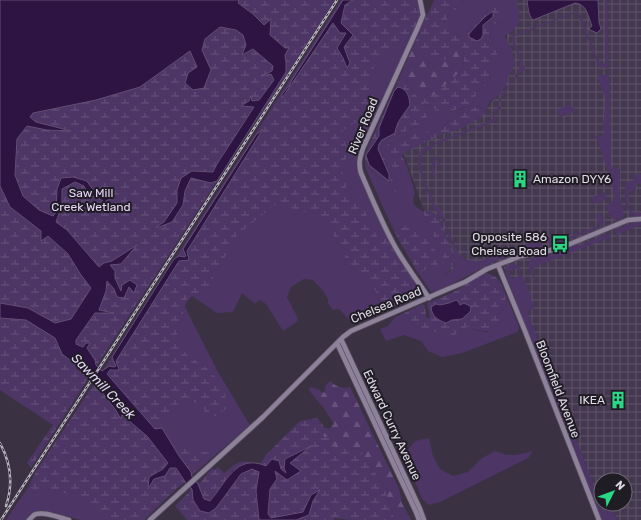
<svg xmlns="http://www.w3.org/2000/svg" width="641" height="520" font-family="Rubik,sans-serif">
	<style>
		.industrial { fill: url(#industrial-grid); fill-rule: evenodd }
		.green { fill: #4d3565 }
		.forest { fill: url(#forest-firs) }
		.wetland { fill: url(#wetland-marsh); fill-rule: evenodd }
		.water { fill: #2d1442; stroke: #634f73 }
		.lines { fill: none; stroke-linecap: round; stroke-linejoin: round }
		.minor-casing { stroke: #585060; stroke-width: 6 }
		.minor { stroke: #8d829a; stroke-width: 4.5 }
		.rail-casing { stroke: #b7b0bd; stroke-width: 2.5 }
		.rail { stroke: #1f1c24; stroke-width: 1; stroke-dasharray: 3; stroke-linecap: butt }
		.labels { text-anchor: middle; stroke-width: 4; stroke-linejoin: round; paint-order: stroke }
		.street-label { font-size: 12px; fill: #e0dae6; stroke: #1f1c24 }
		.poi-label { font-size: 12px; fill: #e0dae6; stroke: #1f1c24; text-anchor: end }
		.park-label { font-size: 12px; fill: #e6d7f8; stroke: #1f1c24 }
		.water-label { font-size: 13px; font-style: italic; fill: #e4d5f6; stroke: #1f1c24 }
	</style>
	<defs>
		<pattern id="industrial-grid" width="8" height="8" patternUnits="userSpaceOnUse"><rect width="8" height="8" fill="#443850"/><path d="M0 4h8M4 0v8" fill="none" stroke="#5f5469"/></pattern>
		<pattern id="forest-firs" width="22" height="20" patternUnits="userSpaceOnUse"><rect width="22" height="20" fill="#4d3565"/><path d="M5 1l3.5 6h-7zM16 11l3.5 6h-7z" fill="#66527b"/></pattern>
		<pattern id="wetland-marsh" width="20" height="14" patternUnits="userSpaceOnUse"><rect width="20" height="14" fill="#4d3565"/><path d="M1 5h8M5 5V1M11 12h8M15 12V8" fill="none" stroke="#66527b"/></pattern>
	</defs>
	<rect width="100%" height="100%" fill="#3a3243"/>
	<!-- industrial -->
	<path class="industrial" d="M507,0H641V520H603L551,386L501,261L450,283L402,149L482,115L507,80ZM601,480H625V504H601Z"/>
	<!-- green -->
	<path class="green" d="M341,0H417L419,21L358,157L356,163L357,169L397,256L338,229L336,241L347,251L351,266L372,284L384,310L365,319L360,323L356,320L353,323L352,322H351L339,309L333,310L328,303V299L323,291L313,280L304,279L291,287L287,297L294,311L298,318L297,319L298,321L283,331L266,304L260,300L255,304L242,293L233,312L217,313L192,296L184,305L218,372L250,425L192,475L102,372Z
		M464,0H516C522,19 522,25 505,36L511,48L515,63L508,77V81L500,94L490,101L484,114V109L479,106L466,110L448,122L440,130L420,132L388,144L396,171L408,169L414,189L415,193L413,200L414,205L422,211L446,264L448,271L444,276L451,271L454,267V253L445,224L435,210L432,204L418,167V162L420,152L425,146L429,147L437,142L490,121L493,118L492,112L498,108C497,92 518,80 520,64C520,57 512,44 511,36L577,11L580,14L597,58L603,64L606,65L605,0H607L609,68L599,67L577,12L513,37L525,70L517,73L519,77L513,80L499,103L501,109L493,112L495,120L494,122L436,144L428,151L424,150C416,166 425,180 431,195L435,194L431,196L434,205L436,204L437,207H440L455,247C460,258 468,262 480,261L538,240C542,240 543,244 542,247L539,250L535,249L522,252L495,261L452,284L437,291L431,292L418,273L424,269H430L407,227L394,228L388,218L366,169L365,162L367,166L396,193L394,183L380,148L383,141L424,123L427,117L424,103C430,104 432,109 438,111C448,115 463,108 473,105L474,99L479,89L489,84L490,71L498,56L490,37L491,25L500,22L494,5L467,34L460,37L452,31L447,18L451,10L462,3Z
		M603,75H608L609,126L608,75H609L611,167L618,168L620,170C620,180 619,192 621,202C621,206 624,211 623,215C620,229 606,215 607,205C619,199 614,192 610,182L612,180L604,160H601L604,158L596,138L593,139V138L597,136L599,137L602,136V134L604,133L603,128L606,99L597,77L598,76Z
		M570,105L573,108L575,112L560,117L557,110Z
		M436,156L440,165L438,166L436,160H434L436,165L433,167L436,176L434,177C430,170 431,163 436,156Z
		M634,174H641V184H636V189L629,192C628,199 627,208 632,212L641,213V216C623,218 625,196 625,184L627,182H633Z
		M605,192L607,198H605V199H608L594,204L592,199L593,198H591Z
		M597,213H599L602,217L604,221L601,227L595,231V230L597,229L598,227L600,226L596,216Z
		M636,222H641V225L618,234V237H617L615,231L616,229Z
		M597,226L596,229L559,243V245C558,245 556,246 554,247C549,247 548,239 549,236L553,234L554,235L557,242Z
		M606,234L611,236L613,239L611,237L534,267V270L532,271L536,283H535L529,268V262L532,258L537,256L557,252L577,244L578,246L598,238V237Z
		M511,264C516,264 521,266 521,272L520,274L518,268L510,271L509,273L512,279L521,275L523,276L531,296H530L534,307L533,309L527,311L601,504L604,511L610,509L613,510L618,520H601L585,477L584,475L585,474L583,471L506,276C505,271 505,266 511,264Z
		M500,281L518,324L519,329L517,332L462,353L442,357L428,351L421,341L404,335L386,341L380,329L388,326L394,318L404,313L415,326L434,332L450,338L467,327L479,331L488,332L498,315L507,305Z
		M369,404L417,506L423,520H420L368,405Z
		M429,438L433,456L440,469L453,476L468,472L482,458L495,451L506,455H516L533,451L528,458L440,502L429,505L422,499L404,455L415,441Z
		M185,482L155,505L139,520H80L57,513L40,510L35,512L28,517L27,520H6L29,486L31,487Z"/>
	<!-- forest -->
	<path class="forest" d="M461,44L464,54L463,69L442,88L430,98L420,100C413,94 409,84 404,76L398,81L413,46L419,54L446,59Z
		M330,381C337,387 341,389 350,387L399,489L402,503L411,520H395L384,487L360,449L349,448L336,449L322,435L334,424L323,407L309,390L310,387L317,389L324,393L326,385Z"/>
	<!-- wetland -->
	<path class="wetland" d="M239,0H335L266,107L249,131L286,73V63L285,55L289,48H285L270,35L271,20L264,25L253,14L238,2Z
		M353,0H417L420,12L419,21L406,38L386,51L375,64L370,83L376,106L366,116L342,131L348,152L342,170L348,193L365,211L380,242L384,236L420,289L422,296L418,299L384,310L372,284L351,266L343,263L347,251L336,241L327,220L300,210L275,205L237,235L208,287L187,299L176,339L186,354L208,369L225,388L226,409L214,417L206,413L200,403C195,404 189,401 184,402C174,404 168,413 161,420L162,428L155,429L106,374L110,370H119L116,361L179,261L189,260L187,251L262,131L256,135L333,22L347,33L338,48L343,58L346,68L350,62L344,47L353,35L341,23L345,5Z
		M434,0H464L456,10H451L447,18L452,31L460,37L467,34L494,5H501L504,14L500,22L491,25L490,37L498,56L490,71L489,84L479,89L474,99L473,105L445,113L437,111L428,104L424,103L427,117L424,123L383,141L380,148L394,183L397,193L391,189L379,177L367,166L365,161V154L398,81L404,76C409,84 413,94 420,99L430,98L442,88L463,69L464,54L461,44L446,59L436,62L419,54L413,46L427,14L430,10ZM493,11L483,25V35L477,26ZM405,113C399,120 396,125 395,133L382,140L379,144L378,149L389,174V180L369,165L366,155L379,136V128Z
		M220,27L236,30L243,35L246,45L242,55L253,49L273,66L272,71L263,76L271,74L274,80L259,100L252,101L251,97L249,101L241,106H254L217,164L213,173L192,171L177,190V203L164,222L157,227L172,222L183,205L185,191L191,178L211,183L217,181L97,365L95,360L86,348L90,343L83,347L76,344V340L95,313L111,312L99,310L106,291L107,281L114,289L117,297L129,287L133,292L130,280L122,292L115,278V271L109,264L136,246L112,261L104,263L99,267L67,230L56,222L62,205V189L75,182L84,186L88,195L97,197L104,202L112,198L101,196L73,178L57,189L56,212L53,216L39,210L23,196L15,175L17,139L28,126L47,130L69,131L36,122L29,117L33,113L96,100L190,51L197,67L203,88L211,70L202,50L205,39Z
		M479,106L484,109V114L477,120L457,130L442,134L405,152L402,155L408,169L396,171L392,166L385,150L388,144L420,132L440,130L448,122L466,110Z
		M0,186L10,207L41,231L42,240L48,236L68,254L81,275L91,288L71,319L55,323L28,308L0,303Z
		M422,211H430L438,216L453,254V265L448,271L446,264Z
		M388,218L394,228C401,227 407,226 414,227C419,228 427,232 430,236C434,242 437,260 438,267C430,269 425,269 418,273L396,235Z
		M485,273C504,277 502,288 507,305L498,315L501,322L497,330C485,332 479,331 467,327L450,338L434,332L415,326L404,313L423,304L425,306L426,317L428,319L430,317L427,303L452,293ZM456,300L460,305L464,303L460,320H452L450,321L436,304C444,305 450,303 456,300Z
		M0,318L26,320L55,338L62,354L79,367L85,376L89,377L31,468L27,463L53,425L0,390Z
		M94,382L115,409L120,418L121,415L147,436L168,463L163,469L149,477L148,488L154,479L165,476L170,468H176L186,483H182L144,520H110L86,502L67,494L42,488L34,490L29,486L36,471L94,384Z
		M317,418L325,428L329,429L323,435L325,438L332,436L330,442L336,448H349L360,449L384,487L395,520H351L335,518L334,520H296L309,515L313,501L319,491L311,495L303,512L271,519L268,514L270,489L277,479L275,470L287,480L301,471L290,463L308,447L285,459L288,475L281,469L279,461L266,467L260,464L233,470L210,501L204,499L198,484L196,482L200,483L212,468L214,470L218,467L224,473C238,461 241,459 260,464L266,455L300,421Z
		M174,446L216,454L192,474V477Z
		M252,469L259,472L256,491L259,520H187L175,506L190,491V487L192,489L193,500L216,508L241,474Z"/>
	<!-- water -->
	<path class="water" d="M0,0H239L238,3L253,14L264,25L271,19L270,35L285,48H289L285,55L286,63V72L217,181L211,183L191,178L185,191L183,205L172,222L159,227H156L164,222L177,203V190L181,178L192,171L213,172L217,164L254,107L241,106L249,101L251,96L252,101L259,100L274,80L271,74L261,76L272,71L273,66L253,49L242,55L246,45L243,35L236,30L220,27L205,39L202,50L211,70L204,88L193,90L185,83L188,73L197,67L190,51L140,87L96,100L33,113L30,117L36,122L71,131L47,130L27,126L17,139L15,175L23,196L39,210L53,216L56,212L57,189L61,178L73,177L87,181C94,193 99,195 112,198L104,202L97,197L88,195L84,186L75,182L62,189V205L56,222L67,230L99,267L104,263L112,261L137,245L121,264L110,265L115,271V278L121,291L122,285L130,280L137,285L134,293L129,287L124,298L117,297L114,289L107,281L106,291L99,310L114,313H95L76,340V344L83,347L86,343H90L87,348L95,360L96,365L102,371L109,366L114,367L116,366L112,357L174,259L179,256L184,257L186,256L183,249L256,135L263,129L187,251L189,260L179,261L116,361L119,370H110L107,374L155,429L162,428L179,456L191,472L192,477L198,484L204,499L210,501C226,483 236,453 266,466L272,459L279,461L281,469L286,473L284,468L285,459L311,446L290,463L301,471L287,480L275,471L277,479L270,489L268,514L271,518L303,512L311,495L320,490L313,501L309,515L296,520H259L256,491L259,472L252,469L241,474L216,508L209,513L200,511L193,500L192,489L186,483L176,468H170L165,476L154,479L148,489L149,477L163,469L168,463L147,436L122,415L121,419L115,409L94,382L85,376L79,367L62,354L55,338L26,320L0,318V303L28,308L55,323L71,319L91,288L81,275L68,254L48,236L41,241V231L10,207L0,186Z
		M343,0H353L345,5L341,23L353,35L344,47L350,63L347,68L343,58L337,48L346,33H340L333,23L282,98V94L289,86L292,80Z
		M527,0H598L599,22L601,29L597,33L590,30L589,29L592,26C588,16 587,4 575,3L533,20C528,15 528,6 527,0Z
		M493,11V17L483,25V35L481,39L477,41L469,37V34C474,28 480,22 485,17C488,14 491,13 493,11Z
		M398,87C408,89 409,97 410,105C403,116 397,120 395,133L382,140L379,144L378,149L389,174V181L369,165L366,155L379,136V128L394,91Z
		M456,300L458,301L460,305L464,303L470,306L471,309L470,312L462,319L452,320L446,323C438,320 432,317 431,307L436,304L440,305L449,303Z"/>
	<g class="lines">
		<!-- minor casing -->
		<g class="minor-casing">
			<path id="minor" d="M420,0L423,15L418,27L363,148C360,158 358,163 361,173C371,196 381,221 393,243C403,262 417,280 429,298
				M498,265L525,331L599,520
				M341,339L420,509L424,520
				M337,343L416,512L419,520
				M29,520C31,518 32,517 34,515C42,510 60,518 69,520
				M150,520L263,417L343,337L351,331L448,289L465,282L487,269L521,256L548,251L570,244L628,220L641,219"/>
		</g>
		<!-- minor -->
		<use href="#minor" class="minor"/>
		<!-- rail casing -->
		<g class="rail-casing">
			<path id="rail" d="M0,443C11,463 13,485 6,506
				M1,520L337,0"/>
		</g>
		<!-- rail -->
		<use href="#rail" class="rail"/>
	</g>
	<!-- icons -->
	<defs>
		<g id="building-bare" transform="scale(1.38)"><path d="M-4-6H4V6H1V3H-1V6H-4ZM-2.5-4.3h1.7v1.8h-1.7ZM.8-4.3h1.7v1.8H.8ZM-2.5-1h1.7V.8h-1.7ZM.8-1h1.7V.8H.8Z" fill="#29d885" stroke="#1f1c24" stroke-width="2.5" paint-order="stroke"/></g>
		<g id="bus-bare" transform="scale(1.38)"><path d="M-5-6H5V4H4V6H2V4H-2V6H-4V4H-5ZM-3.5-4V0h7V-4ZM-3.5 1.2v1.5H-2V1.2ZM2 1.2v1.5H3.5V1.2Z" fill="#29d885" stroke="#1f1c24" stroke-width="2.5" paint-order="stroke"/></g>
	</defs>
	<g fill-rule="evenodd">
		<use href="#building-bare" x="520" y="179"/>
		<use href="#bus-bare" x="560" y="244"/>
		<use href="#building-bare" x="618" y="400"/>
	</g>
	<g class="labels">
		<!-- street labels -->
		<g class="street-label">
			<text transform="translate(363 126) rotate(-68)" y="4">River Road</text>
			<text transform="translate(386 305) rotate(-23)" y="4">Chelsea Road</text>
			<text transform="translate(558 389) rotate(69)" y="4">Bloomfield Avenue</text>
			<text transform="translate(392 425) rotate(65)" y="4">Edward Curry Avenue</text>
		</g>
		<!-- poi labels -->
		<g class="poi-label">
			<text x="533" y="183" text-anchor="start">Amazon DYY6</text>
			<text x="547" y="241">Opposite 586<tspan x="547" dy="14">Chelsea Road</tspan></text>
			<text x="605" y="404">IKEA</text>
		</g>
		<!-- park labels -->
		<g class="park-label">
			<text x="91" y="197">Saw Mill<tspan x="91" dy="14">Creek Wetland</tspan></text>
		</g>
		<!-- water labels -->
		<g class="water-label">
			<text transform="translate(104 386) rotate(46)" y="5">Sawmill Creek</text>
		</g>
	</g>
	<!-- north arrow -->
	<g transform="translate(613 492) rotate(48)"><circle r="19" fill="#1f1c24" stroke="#6c6872"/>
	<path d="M0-3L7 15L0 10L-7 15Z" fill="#29d885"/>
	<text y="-6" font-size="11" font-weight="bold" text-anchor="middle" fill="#e0dae6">N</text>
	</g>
</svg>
